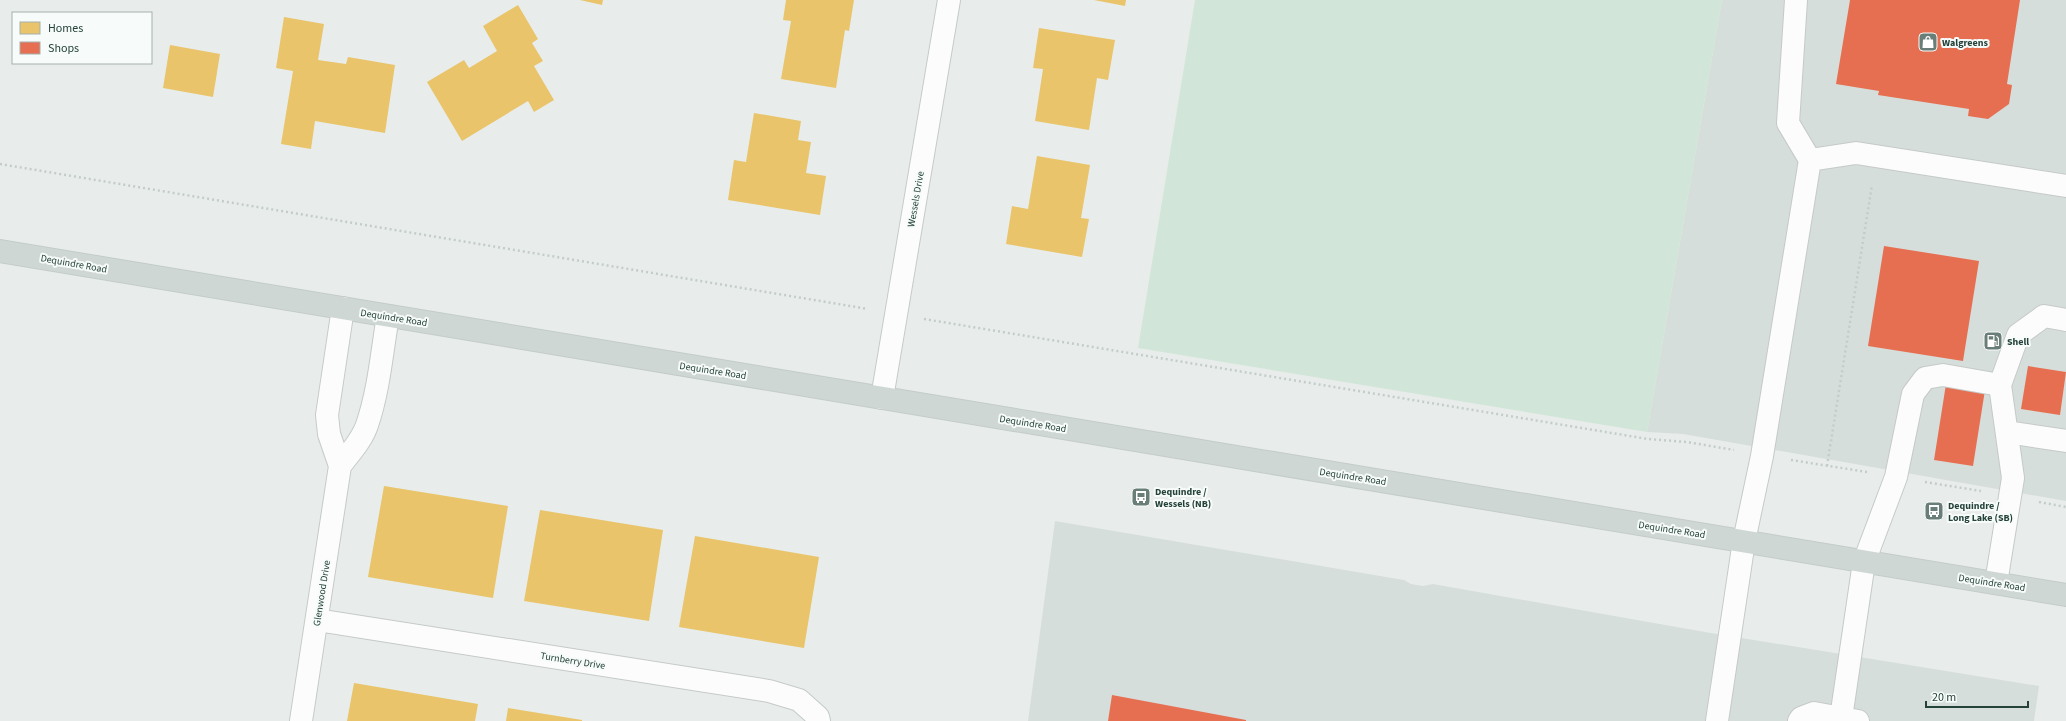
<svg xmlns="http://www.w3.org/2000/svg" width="2066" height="721" font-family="'Source Sans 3',sans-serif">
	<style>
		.built { fill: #d6dedb }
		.green { fill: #d1e6d8 }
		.homes { fill: #e9c46a }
		.shops { fill: #e76f51 }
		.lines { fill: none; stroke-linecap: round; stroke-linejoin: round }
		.minor-casing { stroke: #c5cac8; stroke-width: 24 }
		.major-casing { stroke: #c3ccc9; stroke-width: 24 }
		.path { stroke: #c3ccca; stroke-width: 2.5; stroke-dasharray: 2 3; stroke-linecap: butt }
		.minor { stroke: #fcfcfc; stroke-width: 22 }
		.major { stroke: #cfd7d5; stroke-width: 22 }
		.labels { text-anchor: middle; stroke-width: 4; stroke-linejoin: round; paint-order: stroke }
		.poi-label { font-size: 10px; font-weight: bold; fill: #24423a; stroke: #f7fbf9; text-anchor: start }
		.street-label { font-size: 10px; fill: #24423a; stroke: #f7fbf9 }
	</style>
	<rect width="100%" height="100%" fill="#e8edeb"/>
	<!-- built -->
	<path class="built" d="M1722,0H2066V501L1683,434L1647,432Z
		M1055,521L1404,580L1411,584L1423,586L1433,584L1705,632L2039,686L2034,721H1028Z"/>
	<!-- green -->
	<path class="green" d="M1195,0H1722L1647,432L1138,348Z"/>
	<!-- homes -->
	<path class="homes" d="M580,0H603L602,5Z
		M786,0H854L849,31L845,30L836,88L781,79L791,21L783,20Z
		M1094,0H1126L1125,6Z
		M518,5L538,39L532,43L543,61L534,66L554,100L534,112L528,101L462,141L427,82L464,60L469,68L497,51L483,26Z
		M284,17L324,24L318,60L346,64L348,57L395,65L385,133L315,121L311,149L281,144L293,71L276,68Z
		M1039,28L1115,40L1108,80L1097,78L1089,130L1035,121L1043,69L1033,68Z
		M170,45L220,54L213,97L163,88Z
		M754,113L801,121L798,140L811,142L806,173L826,176L820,215L728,200L734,160L746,162Z
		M1037,156L1090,165L1081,218L1089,219L1082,257L1006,244L1012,206L1028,209Z
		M384,486L508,506L493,598L368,577Z
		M540,510L663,530L649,621L524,601Z
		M695,536L819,557L804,648L679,627Z
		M354,683L478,704L475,721H347Z
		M508,708L582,720V721H506Z"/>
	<!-- shops -->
	<path class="shops" d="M1850,0H2020L2007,84L2012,85L2009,104L1988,119L1968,116L1969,109L1878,95L1879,91L1836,84Z
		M1884,246L1979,261L1963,361L1868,346Z
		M2028,366L2066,372L2060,415L2021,409Z
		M1946,384L1985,390L1973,466L1934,460Z
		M1112,695L1246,720V721H1108Z"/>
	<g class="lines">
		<!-- minor casing -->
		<g class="minor-casing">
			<path id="minor" d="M1796,0L1788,123L1810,160
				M2000,385L2018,335L2044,316L2066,320
				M882,398L949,0
				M2007,432L2066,441
				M340,466C350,453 362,440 367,425C379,390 382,351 388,316
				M317,620L769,691L799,700L818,717L819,721
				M1841,718L1864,562L1896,477L1913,394L1925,378L1943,375L2000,385L2013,478L1996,583
				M301,721L340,466L329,434L327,415L343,308
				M1717,721L1744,541L1762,456L1810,160L1856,153L2066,186
				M1799,721L1801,718L1814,713L1858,721"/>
		</g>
		<!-- major casing -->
		<g class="major-casing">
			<path id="major" d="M0,251L2066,595"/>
		</g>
		<!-- path -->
		<path class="path" d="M0,164L868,309
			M924,319L1648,439L1687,442L1734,450
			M1791,460L1867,472
			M1827,466L1872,185
			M1925,482L1981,491
			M2039,502L2066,507"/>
		<!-- minor -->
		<use href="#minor" class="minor"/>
		<!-- major -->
		<use href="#major" class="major"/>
	</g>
	<!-- icons -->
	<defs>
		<g id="shop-square" transform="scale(1)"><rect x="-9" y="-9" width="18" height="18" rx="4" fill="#697e78" stroke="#f7fbf9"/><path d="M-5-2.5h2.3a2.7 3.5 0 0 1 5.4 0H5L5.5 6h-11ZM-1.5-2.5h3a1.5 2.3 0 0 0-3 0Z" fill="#fff"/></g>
		<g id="fuel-square" transform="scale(1)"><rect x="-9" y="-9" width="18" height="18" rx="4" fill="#697e78" stroke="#f7fbf9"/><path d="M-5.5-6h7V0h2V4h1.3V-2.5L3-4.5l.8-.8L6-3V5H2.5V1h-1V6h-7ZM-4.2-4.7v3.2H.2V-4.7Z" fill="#fff"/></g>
		<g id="bus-square" transform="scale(1)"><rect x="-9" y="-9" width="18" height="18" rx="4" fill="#697e78" stroke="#f7fbf9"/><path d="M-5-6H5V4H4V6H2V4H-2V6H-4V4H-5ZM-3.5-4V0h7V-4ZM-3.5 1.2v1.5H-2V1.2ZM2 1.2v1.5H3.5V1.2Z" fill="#fff"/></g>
	</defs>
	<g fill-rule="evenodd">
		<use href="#shop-square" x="1928" y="42"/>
		<use href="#fuel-square" x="1993" y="341"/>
		<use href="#bus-square" x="1141" y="497"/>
		<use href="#bus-square" x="1934" y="511"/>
	</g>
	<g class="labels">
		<!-- poi labels -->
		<g class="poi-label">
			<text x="1942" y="46">Walgreens</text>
			<text x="2007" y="345">Shell</text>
			<text x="1155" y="495">Dequindre /<tspan x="1155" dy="12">Wessels (NB)</tspan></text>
			<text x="1948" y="509">Dequindre /<tspan x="1948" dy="12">Long Lake (SB)</tspan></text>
		</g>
		<!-- street labels -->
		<g class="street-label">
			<text transform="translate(915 199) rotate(-80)" y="4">Wessels Drive</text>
			<text transform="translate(74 263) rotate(10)" y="4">Dequindre Road</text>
			<text transform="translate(394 317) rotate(9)" y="4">Dequindre Road</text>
			<text transform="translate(713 370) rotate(9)" y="4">Dequindre Road</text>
			<text transform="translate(1033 423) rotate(9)" y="4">Dequindre Road</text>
			<text transform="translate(1353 476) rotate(9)" y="4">Dequindre Road</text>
			<text transform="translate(1672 529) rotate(9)" y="4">Dequindre Road</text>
			<text transform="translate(1992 582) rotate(9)" y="4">Dequindre Road</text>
			<text transform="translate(321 593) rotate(-81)" y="4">Glenwood Drive</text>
			<text transform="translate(573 660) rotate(9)" y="4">Turnberry Drive</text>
		</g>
	</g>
	<!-- legend -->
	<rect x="12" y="12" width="140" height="52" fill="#f7fbf9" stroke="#a3b1ad"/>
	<rect x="20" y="22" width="20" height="12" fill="#e9c46a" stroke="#a3b1ad"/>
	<text x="48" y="32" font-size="12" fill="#24423a">Homes</text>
	<rect x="20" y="42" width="20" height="12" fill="#e76f51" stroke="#a3b1ad"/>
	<text x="48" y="52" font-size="12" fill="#24423a">Shops</text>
	<!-- scale -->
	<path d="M1926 701v6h102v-6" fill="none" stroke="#24423a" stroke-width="2"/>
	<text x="1932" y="701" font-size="12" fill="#24423a" stroke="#f7fbf9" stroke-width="3" paint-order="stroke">20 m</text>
</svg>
